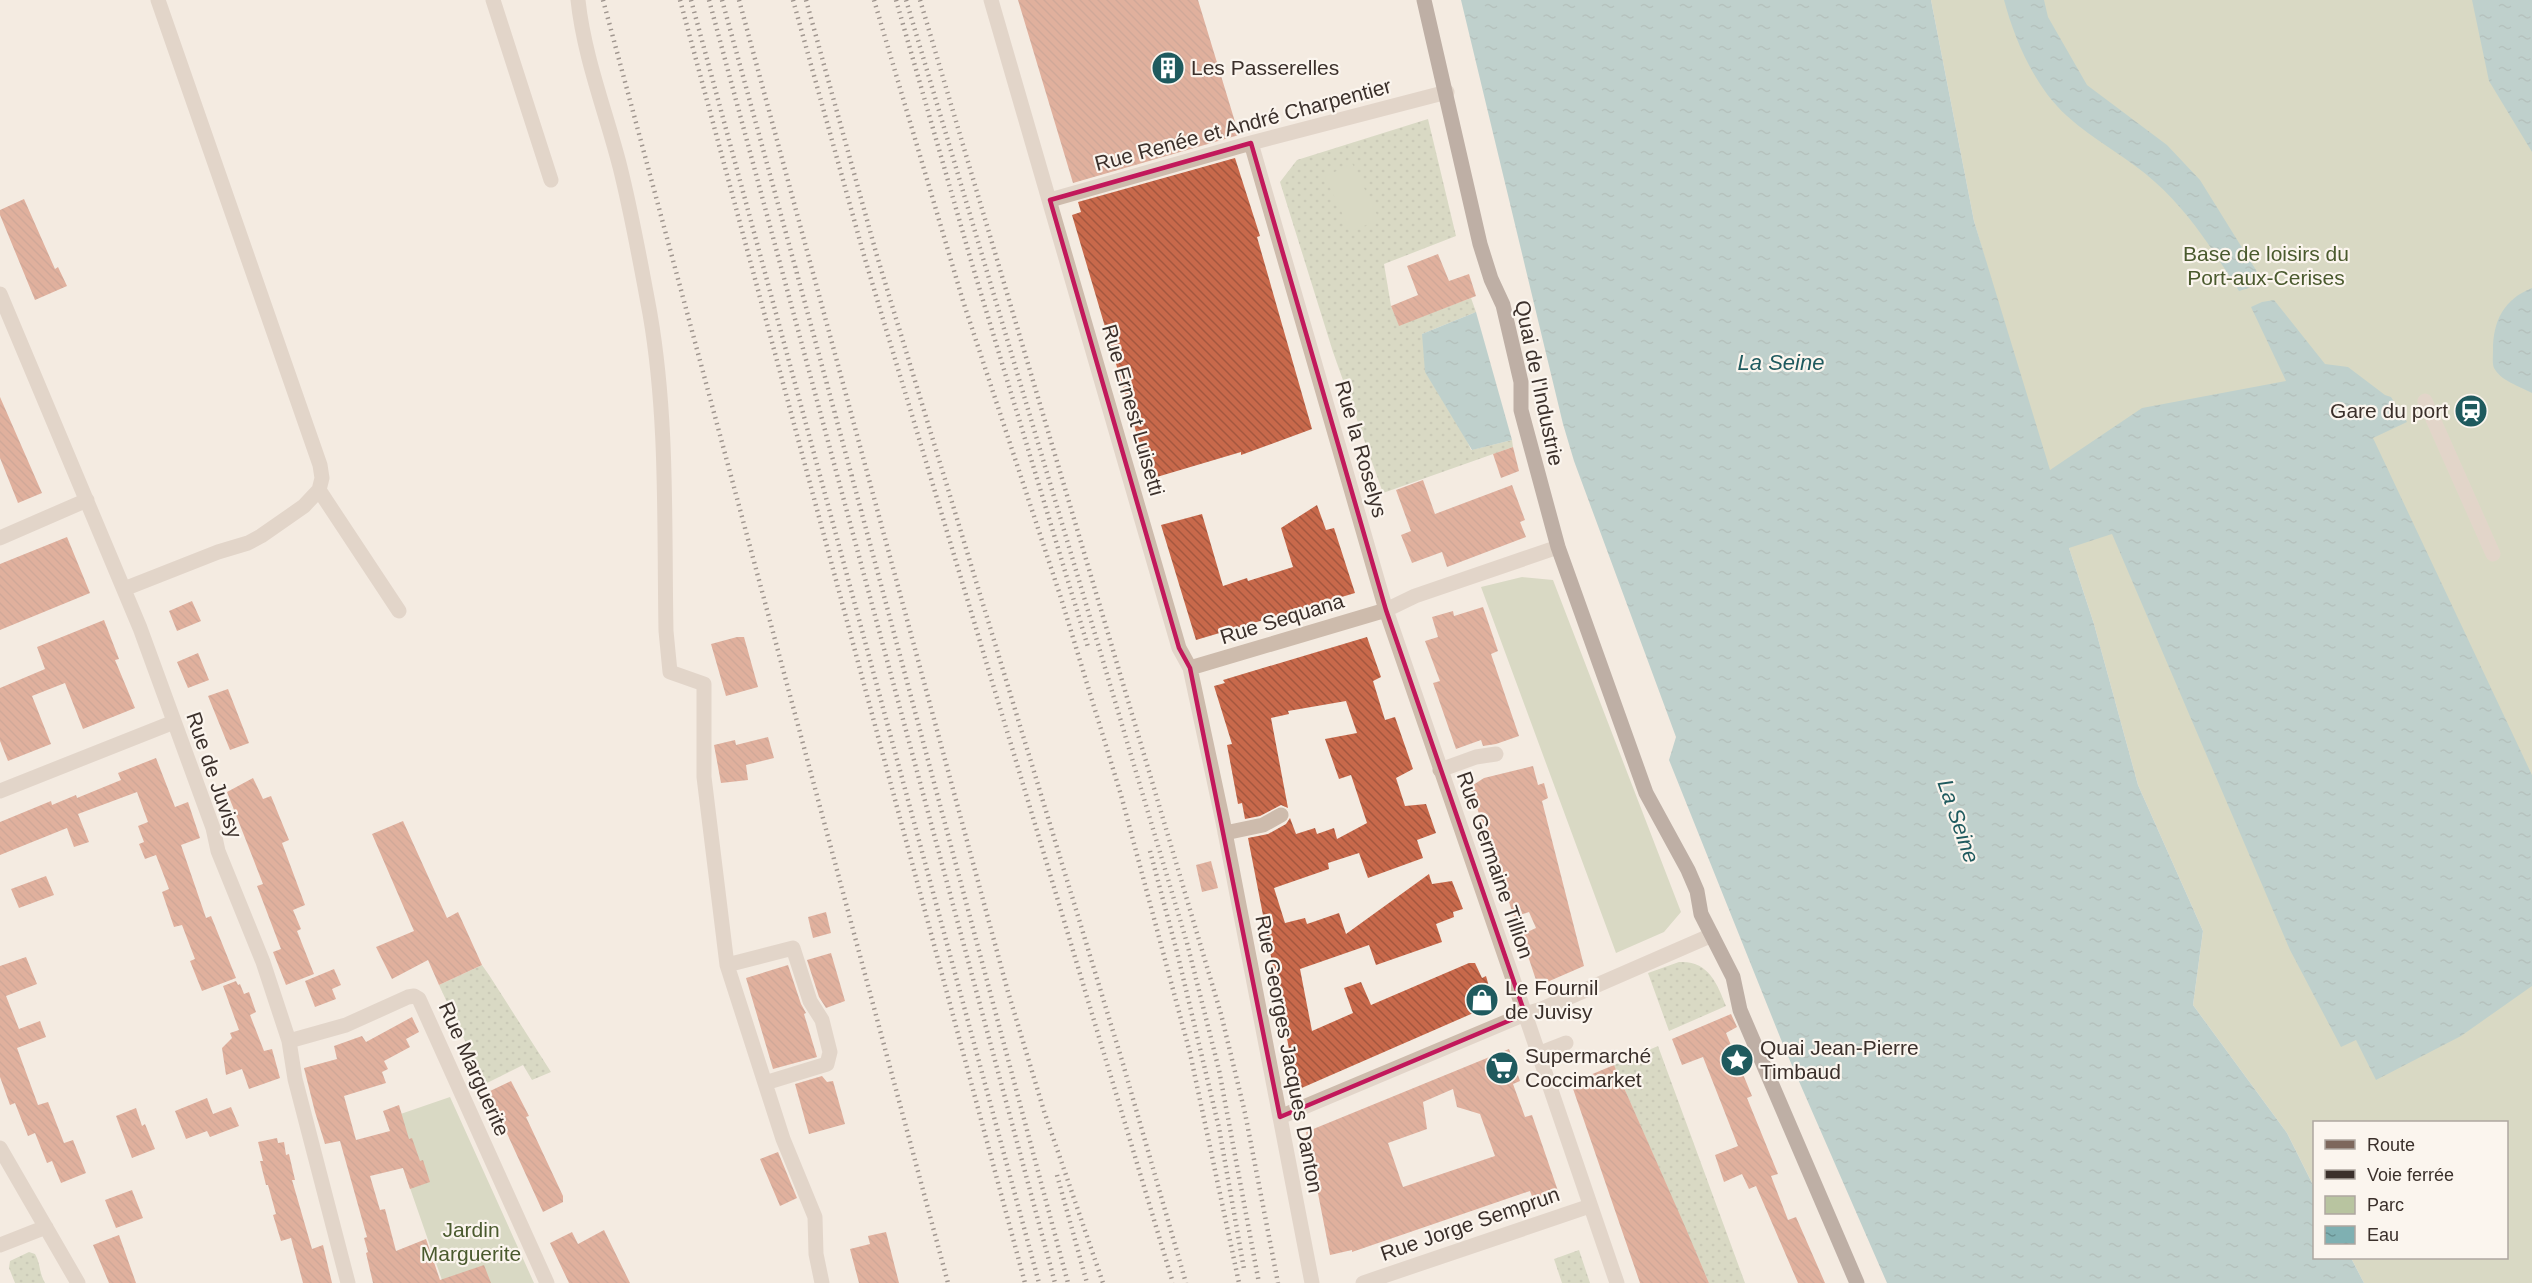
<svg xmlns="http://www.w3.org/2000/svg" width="2532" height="1283" font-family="Arial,sans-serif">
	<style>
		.grass { fill: url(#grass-dots) }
		.green { fill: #b8c4a0 }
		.water { fill: url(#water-ripples) }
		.building { fill: url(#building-back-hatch); fill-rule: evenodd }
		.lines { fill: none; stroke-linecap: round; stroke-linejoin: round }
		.minor { stroke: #cdbbac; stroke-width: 15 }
		.major { stroke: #7d675c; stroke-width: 15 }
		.rail { stroke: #3b302b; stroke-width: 4.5; stroke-dasharray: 1.5 4.5; stroke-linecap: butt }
		.marked { fill: none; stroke: #c2185b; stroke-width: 4.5; stroke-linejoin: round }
		.labels { text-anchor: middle; stroke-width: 4.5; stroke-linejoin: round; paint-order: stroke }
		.poi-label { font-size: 21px; fill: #3b302b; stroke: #fbf5ee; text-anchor: start }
		.street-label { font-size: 21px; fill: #3b302b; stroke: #fbf5ee }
		.park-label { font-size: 21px; fill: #4a5a2e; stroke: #fbf5ee }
		.water-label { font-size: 22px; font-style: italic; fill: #1f5a5e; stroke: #fbf5ee }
	</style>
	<defs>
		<pattern id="grass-dots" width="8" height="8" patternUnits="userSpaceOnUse" patternTransform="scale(1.5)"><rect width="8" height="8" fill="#b8c4a0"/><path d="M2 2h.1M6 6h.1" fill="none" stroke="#97a083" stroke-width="1.8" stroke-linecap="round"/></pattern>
		<pattern id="water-ripples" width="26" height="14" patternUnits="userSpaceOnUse" patternTransform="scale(1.5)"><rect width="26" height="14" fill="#7fb0b2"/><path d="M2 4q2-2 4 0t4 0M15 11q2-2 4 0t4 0" fill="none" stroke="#699091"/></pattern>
		<pattern id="building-back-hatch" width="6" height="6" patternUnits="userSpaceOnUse" patternTransform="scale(1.5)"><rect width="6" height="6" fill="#c8694b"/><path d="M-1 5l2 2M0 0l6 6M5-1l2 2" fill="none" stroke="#a4573f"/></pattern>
	</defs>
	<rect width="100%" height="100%" fill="#f4ebe1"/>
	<!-- grass -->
	<path class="grass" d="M1428,119L1456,236L1384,264L1391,306L1399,325L1471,298L1476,312L1422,334L1471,450L1512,440L1513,447L1383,493L1333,352L1280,182L1297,160Z
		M1679,962C1708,960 1717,983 1726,1006L1669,1031L1648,973Z
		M482,965L489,975L551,1072L532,1080L523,1065L485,1084L439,985Z
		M1658,1046L1745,1283H1709L1614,1065Z
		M1579,1250L1590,1283H1562L1554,1259Z
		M29,1252L35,1254C41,1265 39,1273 45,1283H15L9,1268L10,1261Z"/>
	<!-- green -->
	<path class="green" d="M1931,0H2532V1283H2364L2351,1258H2506V1122H2314V1187L2287,1133L2193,1005L2203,931L2138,785L2094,624L2069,548L1974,221Z
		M1352,163L1379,219L1351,232L1325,177Z
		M1522,577L1553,580L1681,912L1664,932L1616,953L1481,587Z
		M450,1097L534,1283H443L386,1119Z"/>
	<!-- water -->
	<path class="water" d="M1461,0H1931L1974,221L2050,470L2142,408L2286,381L2251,307L2262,302L2274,300L2325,364L2348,367L2385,395L2391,397L2407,422L2373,438L2532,775V986L2461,1036L2376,1080L2356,1040L2341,1047L2290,950L2112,534L2069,548L2094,624L2138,785L2203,931L2193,1005L2287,1133L2314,1187V1258H2351L2364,1283H1887L1784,1047L1669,760L1676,737L1574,461L1563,424Z
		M2004,0H2044L2048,17L2087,85L2167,145L2200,180L2264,283L2239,291C2214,252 2190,213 2155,182C2128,157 2094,141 2067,116C2035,87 2015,41 2004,0Z
		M2472,0H2532V152L2489,81Z
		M2532,288V393C2519,386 2501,381 2494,368C2492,363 2493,356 2493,350C2493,321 2504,299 2532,288Z
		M1476,312L1512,440L1472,450L1425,372L1422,334Z"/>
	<!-- building -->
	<path class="building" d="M1018,0H1198L1239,135L1073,183Z
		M1235,158L1260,236L1257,237L1312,429L1241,455V452L1150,479L1072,215L1081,212L1078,202Z
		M24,199L55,269L58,267L67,286L35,300L0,215V210Z
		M1438,254L1449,281L1469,274L1476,296L1399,326L1391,306L1418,295L1407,266Z
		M0,397L42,493L18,503L0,458Z
		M1513,447L1519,471L1501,478L1493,454Z
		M1423,480L1435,514L1512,485L1525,520L1520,522L1526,537L1447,567L1442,552L1412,563L1401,535L1411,531L1396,490Z
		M1317,505L1326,530L1334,528L1355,593L1196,640L1161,525L1202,514L1223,586L1247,578L1248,581L1293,567L1281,528Z
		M67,537L90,593L0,630V564Z
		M192,601L201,621L177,631L169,611Z
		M1483,607L1498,651L1491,654L1519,736L1496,744L1483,746L1481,740L1456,749L1433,683L1440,681L1425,641L1438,637L1432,617L1453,611L1454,616Z
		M104,620L119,659L115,660L135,708L83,729L65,683L32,696L51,744L8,761L0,741V688L45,669L37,647Z
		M737,637H744L758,687L726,696L711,644Z
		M1367,637L1381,677L1373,681L1385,720L1395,717L1413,769L1396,778L1405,806L1426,804L1436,833L1417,840L1423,858L1368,878L1359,853L1328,863L1329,869L1274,888L1285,923L1305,918L1307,924L1339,913L1346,934L1429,874L1432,884L1452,881L1463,909L1453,912L1454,917L1436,924L1442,942L1376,965L1369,945L1300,969L1312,1031L1353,1013L1344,988L1361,982L1371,1005L1469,963H1475L1482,978L1486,976L1494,1004L1297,1090L1248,838L1268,834L1286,824L1290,818L1296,834L1315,828L1317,834L1334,828L1337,839L1367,823L1351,775L1339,779L1325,739L1357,733L1346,701L1288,711L1289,714L1271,718L1288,808L1281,805L1260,816L1245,819L1242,803L1238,804L1227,745L1232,744L1214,686L1225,683L1223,680Z
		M198,653L209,680L188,688L177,662Z
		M228,689L249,743L230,750L208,696Z
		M768,737L774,758L746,765L748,780L721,783L714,745L735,740L736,745Z
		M156,758L175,807L188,802L200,838L181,845L206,918L211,916L236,978L202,991L190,961L195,959L182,925L174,927L162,892L169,889L156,855L145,859L139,844L144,842L138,826L148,822L137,792L78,814L89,842L74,847L67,828L0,855V822L51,801L52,805L76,795L77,798L121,780L118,773Z
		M1533,766L1538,785L1544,783L1548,798L1542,801L1584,966L1538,986L1521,935L1536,928L1529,912L1514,917L1470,787L1484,778Z
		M253,778L263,799L271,796L289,840L282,843L305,905L293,910L301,929L297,931L314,974L286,985L273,952L281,949L257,886L263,884L227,792Z
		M403,821L447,918L458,912L482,965L439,985L428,960L392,979L376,947L414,931L372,834Z
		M1211,861L1218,888L1202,892L1196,865Z
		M46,876L54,895L19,908L11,889Z
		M826,912L831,933L813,938L808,917Z
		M831,953L845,1001L826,1008L819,997L807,960Z
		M26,957L37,984L6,996L19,1029L40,1021L46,1037L17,1048L38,1105L48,1102L64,1143L73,1140L86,1173L61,1183L52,1161L47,1163L35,1133L28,1136L15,1103L10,1105L0,1077V966Z
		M788,965L801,1004L806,1013L804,1014L817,1057L773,1069L746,978Z
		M334,969L341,985L332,989L336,999L315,1007L305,981Z
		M236,981L238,985L240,984L244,994L249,992L256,1012L250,1015L264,1051L272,1049L280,1078L249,1089L242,1069L226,1075L222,1048L232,1038L230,1033L239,1030L223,986Z
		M1731,1014L1737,1027L1726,1033L1752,1096L1747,1098L1778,1174L1771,1176L1788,1220L1796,1217L1825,1283H1798L1756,1186L1749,1189L1742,1174L1724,1182L1715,1155L1738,1146L1703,1057L1682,1065L1672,1039Z
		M412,1017L419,1032L406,1039L410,1047L384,1061L388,1069L382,1072L386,1083L344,1096L356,1140L390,1131L383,1111L399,1105L409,1139L412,1138L420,1161L423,1160L430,1182L410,1189L403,1168L370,1176L380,1210L385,1209L396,1251L426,1239L440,1280L484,1265L491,1283H373L366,1253L368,1252L364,1238L367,1237L340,1141L325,1144L315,1112L304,1068L337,1059L334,1046L362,1036L366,1042Z
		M1509,1049L1520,1081L1513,1084L1525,1117L1532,1115L1558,1191L1533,1199L1530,1191L1352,1252V1250L1330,1255L1306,1132ZM1453,1089L1457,1107L1480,1114L1495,1156L1403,1187L1388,1143L1427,1129L1423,1102Z
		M1614,1065L1687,1231L1709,1283H1640L1571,1083Z
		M822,1076L827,1082L833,1081L845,1124L809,1134L795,1084Z
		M511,1081L529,1116L526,1117L563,1196V1202L543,1212L488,1092Z
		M207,1098L213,1114L231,1107L239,1126L210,1137L207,1131L186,1139L175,1111Z
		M136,1108L142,1126L145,1124L155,1149L132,1158L116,1116Z
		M277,1138L278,1143L284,1142L286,1155L289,1154L295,1180H292L312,1249L323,1245L332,1283H303L291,1238L281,1241L273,1215L276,1214L268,1185H266L260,1161H263L258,1142Z
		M778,1152L797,1198L780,1206L760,1159Z
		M132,1190L143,1218L116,1228L105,1200Z
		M604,1230L630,1283H569L550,1243L572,1232L578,1244Z
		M886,1232L899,1283H859L850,1249L870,1244L868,1236Z
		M119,1235L136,1283H109L93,1245Z"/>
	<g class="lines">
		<!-- minor -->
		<path class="minor" d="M493,0L551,180
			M578,0C584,57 606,112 620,167C632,215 641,265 650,314C668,418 664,526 666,631L670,672L704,684V777L727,965L783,1139L815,1217L816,1254L822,1283
			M991,0L1179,648L1190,668L1223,822L1312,1283
			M1251,143L1386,610L1525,1014L1280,1117
			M1050,200L1251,143L1447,92
			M0,294L140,628L213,828L218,851L263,962L289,1041L295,1079L348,1283
			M2425,401L2493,554
			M319,490L399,611
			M0,538L87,500
			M124,589L218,552L248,543L261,536L304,506L319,490L322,478L320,465L158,0
			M1190,668L1386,610L1415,596L1558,547
			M1440,770L1476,757L1496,754
			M0,791L174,722
			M1225,833L1263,825L1281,815
			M727,965L793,948L810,1001L822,1020L830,1052L827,1064L765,1083
			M289,1041L346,1025L408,997L414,996L419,999L547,1283
			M1538,1054L1566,1043
			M0,1148L78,1283
			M0,1245L46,1227
			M1363,1283L1590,1206
			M1617,1283L1525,1014L1542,1009L1712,935"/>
		<!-- major -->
		<path class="major" d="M1424,0L1480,244L1491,279L1503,305L1521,382V410L1525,425L1558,547L1646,793L1688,870L1697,891L1701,914L1733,977L1740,1010L1857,1283"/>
		<!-- rail -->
		<path class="rail" d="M603,0L948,1283
			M680,0L1025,1283
			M691,0L1039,1283
			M709,0L1055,1283
			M722,0C840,427 953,855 1068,1283
			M739,0L1008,992L1044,1111L1103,1283
			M793,0L865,259L1173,1283
			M806,0L877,256L1123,1064L1186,1283
			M874,0L963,301L1060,595L1121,795L1190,1053L1239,1283
			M896,0L972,264L1088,647
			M906,0L1187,943L1219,1070L1259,1283
			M920,0L1221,1014L1245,1113L1278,1283
			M1150,851L1177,952L1219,1128L1244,1269
			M1057,1175L1087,1283"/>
	</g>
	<!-- marked area -->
	<path d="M0 0H2532V1283H0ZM1251,143L1386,610L1525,1014L1280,1117L1190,668L1179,648L1050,200Z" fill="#f4ebe1" fill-opacity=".55" fill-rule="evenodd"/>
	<path class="marked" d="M1251,143L1386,610L1525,1014L1280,1117L1190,668L1179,648L1050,200Z"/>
	<!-- icons -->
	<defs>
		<g id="building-disc" transform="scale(1.725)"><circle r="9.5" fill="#1f5a5e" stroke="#fbf5ee"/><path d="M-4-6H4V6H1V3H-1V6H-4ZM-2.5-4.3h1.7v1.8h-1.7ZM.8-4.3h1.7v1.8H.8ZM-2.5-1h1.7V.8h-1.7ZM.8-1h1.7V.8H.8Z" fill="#fff"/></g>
		<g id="station-disc" transform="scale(1.725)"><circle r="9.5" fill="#1f5a5e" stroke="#fbf5ee"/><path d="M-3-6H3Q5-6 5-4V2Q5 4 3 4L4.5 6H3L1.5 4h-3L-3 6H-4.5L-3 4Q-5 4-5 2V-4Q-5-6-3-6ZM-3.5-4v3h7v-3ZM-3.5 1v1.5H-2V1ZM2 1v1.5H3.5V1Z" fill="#fff"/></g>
		<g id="shop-disc" transform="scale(1.725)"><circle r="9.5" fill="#1f5a5e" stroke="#fbf5ee"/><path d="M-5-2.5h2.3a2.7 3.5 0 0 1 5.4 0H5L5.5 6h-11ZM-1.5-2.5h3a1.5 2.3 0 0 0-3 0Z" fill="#fff"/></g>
		<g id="sight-disc" transform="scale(1.725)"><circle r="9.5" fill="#1f5a5e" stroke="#fbf5ee"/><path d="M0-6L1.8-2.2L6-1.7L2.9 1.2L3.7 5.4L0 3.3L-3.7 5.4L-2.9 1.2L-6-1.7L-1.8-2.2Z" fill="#fff"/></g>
		<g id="supermarket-disc" transform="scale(1.725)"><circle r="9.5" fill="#1f5a5e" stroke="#fbf5ee"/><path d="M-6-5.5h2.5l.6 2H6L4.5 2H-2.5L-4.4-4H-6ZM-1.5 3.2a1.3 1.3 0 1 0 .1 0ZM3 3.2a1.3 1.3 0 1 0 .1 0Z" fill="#fff"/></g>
	</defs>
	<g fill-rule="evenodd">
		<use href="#building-disc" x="1168" y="68"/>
		<use href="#station-disc" x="2471" y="411"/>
		<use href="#shop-disc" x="1482" y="1000"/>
		<use href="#sight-disc" x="1737" y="1060"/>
		<use href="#supermarket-disc" x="1502" y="1068"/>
	</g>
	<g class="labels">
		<!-- poi labels -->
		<g class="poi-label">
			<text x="1191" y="75">Les Passerelles</text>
			<text x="2448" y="418" text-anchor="end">Gare du port</text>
			<text x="1505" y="995">Le Fournil<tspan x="1505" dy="24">de Juvisy</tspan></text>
			<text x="1760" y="1055">Quai Jean-Pierre<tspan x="1760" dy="24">Timbaud</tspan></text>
			<text x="1525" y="1063">Supermarché<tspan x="1525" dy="24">Coccimarket</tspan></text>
		</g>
		<!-- street labels -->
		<g class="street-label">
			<text transform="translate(1243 125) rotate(-15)" y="7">Rue Renée et André Charpentier</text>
			<text transform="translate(1539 383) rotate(78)" y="7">Quai de l'Industrie</text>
			<text transform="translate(1133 410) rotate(74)" y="7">Rue Ernest Luisetti</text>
			<text transform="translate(1361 449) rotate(74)" y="7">Rue la Roselys</text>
			<text transform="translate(1282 619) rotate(-17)" y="7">Rue Sequana</text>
			<text transform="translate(214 775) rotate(71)" y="7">Rue de Juvisy</text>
			<text transform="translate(1495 865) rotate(71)" y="7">Rue Germaine Tillion</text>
			<text transform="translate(1289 1054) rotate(79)" y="7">Rue Georges Jacques Danton</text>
			<text transform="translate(474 1069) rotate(66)" y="7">Rue Marguerite</text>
			<text transform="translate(1470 1224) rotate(-19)" y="7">Rue Jorge Semprun</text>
		</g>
		<!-- park labels -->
		<g class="park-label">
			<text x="2266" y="261">Base de loisirs du<tspan x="2266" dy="24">Port-aux-Cerises</tspan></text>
			<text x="471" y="1237">Jardin<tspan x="471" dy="24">Marguerite</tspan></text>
		</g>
		<!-- water labels -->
		<g class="water-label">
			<text x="1781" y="370">La Seine</text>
			<text transform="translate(1959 821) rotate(71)" y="8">La Seine</text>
		</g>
	</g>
	<!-- legend -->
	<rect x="2313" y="1121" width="195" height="138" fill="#fbf5ee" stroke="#aea6a0" stroke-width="1.5"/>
	<rect x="2325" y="1140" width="30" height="9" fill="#7d675c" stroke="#aea6a0" stroke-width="1.5"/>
	<text x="2367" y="1151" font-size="18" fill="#3b302b">Route</text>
	<rect x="2325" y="1170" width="30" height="9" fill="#3b302b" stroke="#aea6a0" stroke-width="1.5"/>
	<text x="2367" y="1181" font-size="18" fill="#3b302b">Voie ferrée</text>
	<rect x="2325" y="1196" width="30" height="18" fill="#b8c4a0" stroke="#aea6a0" stroke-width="1.5"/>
	<text x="2367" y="1211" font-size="18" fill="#3b302b">Parc</text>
	<rect x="2325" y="1226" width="30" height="18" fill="url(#water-ripples)" stroke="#aea6a0" stroke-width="1.5"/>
	<text x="2367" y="1241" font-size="18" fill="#3b302b">Eau</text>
</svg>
